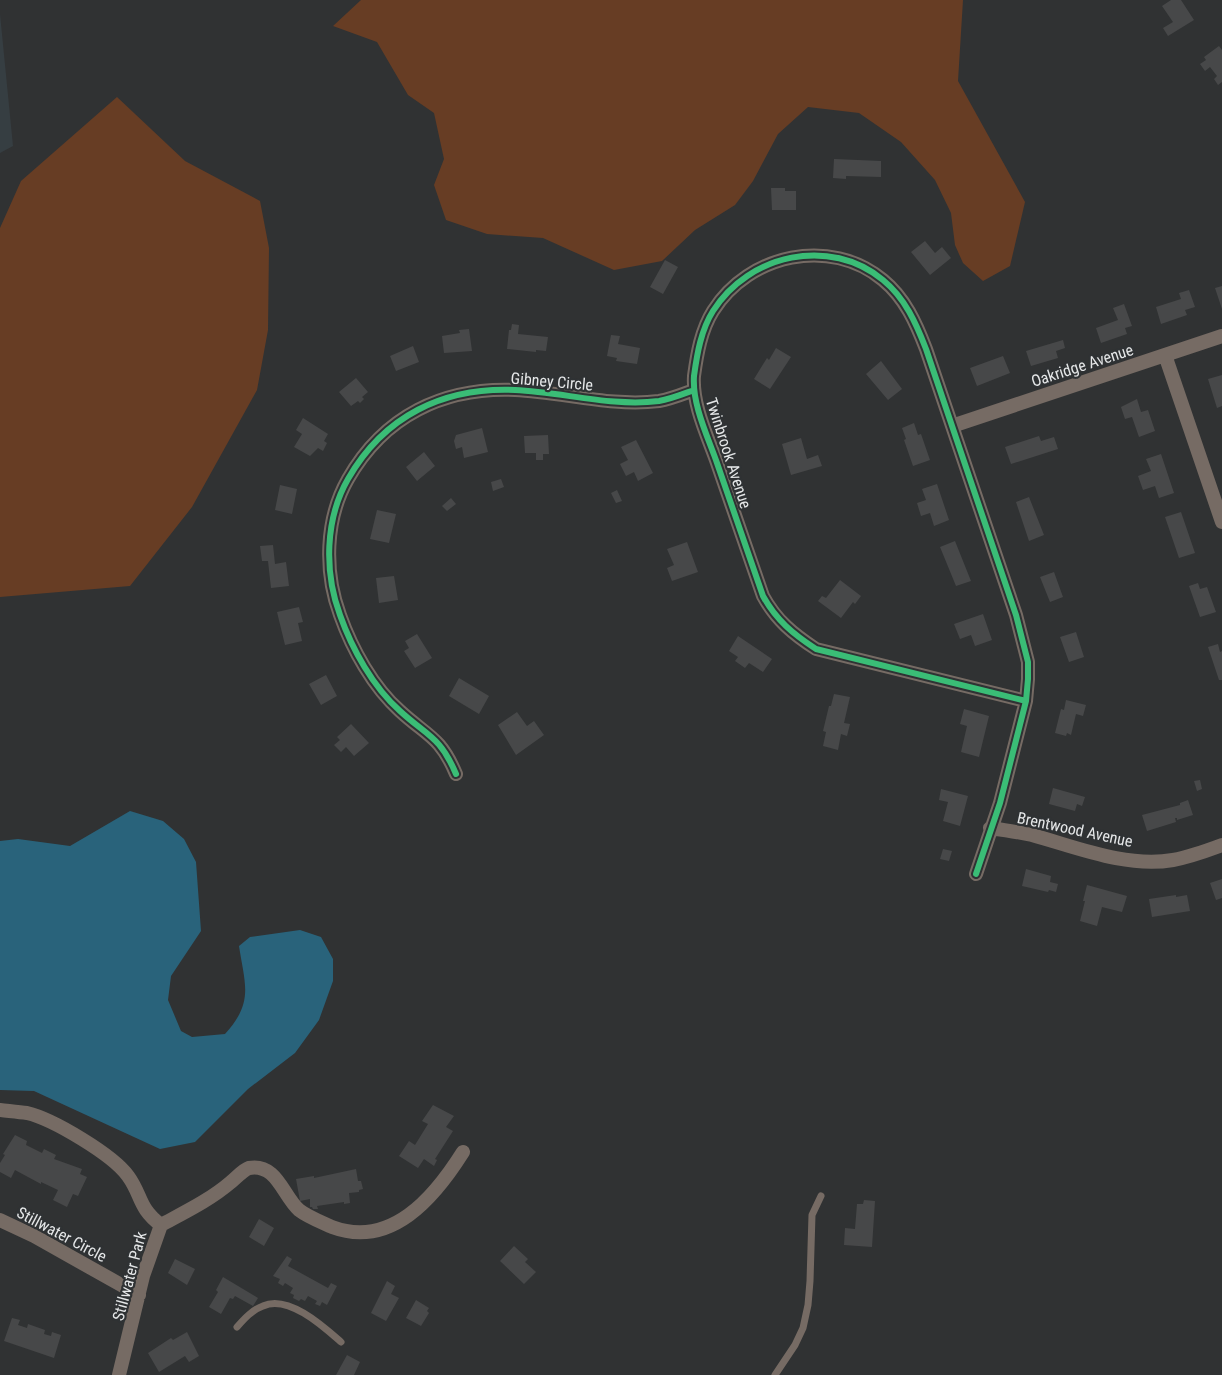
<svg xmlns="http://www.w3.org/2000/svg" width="1222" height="1375" font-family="'Roboto Condensed',sans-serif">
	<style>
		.built { fill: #363e42 }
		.green { fill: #673d24 }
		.water { fill: #29637b }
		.building { fill: #474849 }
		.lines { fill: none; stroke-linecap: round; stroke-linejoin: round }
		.lane { stroke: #766b64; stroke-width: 7 }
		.street { stroke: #766b64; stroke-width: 14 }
		.cycleway-casing { stroke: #2f3234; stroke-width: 10 }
		.cycleway { stroke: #3abd76; stroke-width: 6 }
		.labels { text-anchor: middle; stroke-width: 4.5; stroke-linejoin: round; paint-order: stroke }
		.street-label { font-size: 16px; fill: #e5e7e8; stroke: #2f3234 }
	</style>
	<rect width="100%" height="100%" fill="#303233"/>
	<!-- built -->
	<path class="built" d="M0,14L13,146L0,153Z"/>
	<!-- green -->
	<path class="green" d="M361,0H963L958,81L1025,202L1010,266L983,281L963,263L955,245L951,213L935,180L901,142L859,113L808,107L778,134L753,181L735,205L695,230L662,261L614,270L543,238L487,234L446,220L434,185L444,159L434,113L408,95L377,42L333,26Z
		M117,97L185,161L260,201L269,248L268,330L257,390L192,507L130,586L0,597V228L21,181Z"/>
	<!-- water -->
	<path class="water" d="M130,811L163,821L184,839L196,862L201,931L171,976L168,1000L181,1031L192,1037L225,1034C254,1002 245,985 239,946L250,937L300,930L321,937L333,959V981L319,1020L295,1053L248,1089L195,1142L160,1149L34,1091L0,1090V841L18,839L70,846Z"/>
	<!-- building -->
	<path class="building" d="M1171,0H1181L1194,20L1168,36L1163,28L1173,22L1162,6Z
		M1219,46L1222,50V82L1218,85L1214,79L1217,76L1210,67L1205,71L1200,64L1206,60L1204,57Z
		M834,159L881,161V177L846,176V179L833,178Z
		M771,188H785V191H796V210H772Z
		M925,241L935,253L942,247L951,258L930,275L911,252Z
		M665,260L678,267L663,294L650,287Z
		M1222,286V309L1215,288Z
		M1189,290L1195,307L1185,310L1187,315L1161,324L1156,307L1181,299L1179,293Z
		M1124,304L1132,326L1125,328L1127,334L1101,343L1096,328L1118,320L1113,308Z
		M512,324L519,325L518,334L548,337L546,351L536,350V352L507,349L509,330H511Z
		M469,329L472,351L444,353L442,336L460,333L459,330Z
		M611,335L620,336L618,344L640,348L637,364L616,361L617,358L607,356Z
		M1063,340L1065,348L1056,351L1058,358L1031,366L1026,351Z
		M413,346L419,362L396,371L390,356Z
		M776,348L791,357L770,389L754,379L767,358L769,360Z
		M1003,356L1010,373L977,386L970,368Z
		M881,361L902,389L888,400L866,374Z
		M1222,375V406L1217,408L1208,379Z
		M356,378L368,392L362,397L364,399L360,403L358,401L351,406L339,392Z
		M1137,399L1141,412L1148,410L1155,431L1139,437L1132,417L1125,419L1121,407Z
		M303,418L328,434L324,441L327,443L323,451L318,448L310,456L294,447L302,434L296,430Z
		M914,423L918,435L921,434L930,460L913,466L904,440L906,439L902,428Z
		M482,428L488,452L464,458L462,447L456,449L454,441L456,435Z
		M548,435L549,454H543V460H536V453H525L524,436Z
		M1039,436L1041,441L1054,437L1058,449L1011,464L1005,447Z
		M801,438L807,459L818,455L822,466L791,475L782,444Z
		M636,440L653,473L638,481L634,472L626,476L620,464L628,460L621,447Z
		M424,452L435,466L417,481L406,467Z
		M1161,454L1174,493L1159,498L1155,486L1143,490L1138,476L1151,471L1146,459Z
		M501,479L504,487L493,491L491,482Z
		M937,484L949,520L934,526L930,513L921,516L917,503L926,500L922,489Z
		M280,485L297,489L292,514L275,510Z
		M617,490L622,501L616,503L611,493Z
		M1029,497L1044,535L1029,541L1016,502Z
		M451,498L456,504L447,511L442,506Z
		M377,510L396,514L389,543L370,539Z
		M1181,512L1195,553L1179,558L1165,517Z
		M955,541L971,581L956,586L940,547Z
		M687,542L698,572L672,581L667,568L674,565L667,549Z
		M273,545L275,564L286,562L289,586L271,588L268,561H262L260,546Z
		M1054,572L1063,597L1050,602L1040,577Z
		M394,576L398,600L379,603L376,578Z
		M840,580L861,596L855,604L853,602L841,618L818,601L822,596L826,598Z
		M1198,583L1200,589L1207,587L1216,612L1200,617L1189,586Z
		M299,607L303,622L298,623L302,641L285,645L277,612Z
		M983,614L992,640L975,646L971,635L960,639L954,624Z
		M1076,632L1084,657L1069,662L1060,637Z
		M417,634L432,658L415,668L404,651L409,648L405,641Z
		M738,636L772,659L763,672L749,663L745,668L735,661L738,657L729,651Z
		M1218,644L1220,652L1222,651V680H1219L1208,647Z
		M326,675L337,696L321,705L309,684Z
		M459,678L489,696L479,714L449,696Z
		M834,694L850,697L844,723L850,724L847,736L841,734L838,750L823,746L826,732L823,731L829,706H831Z
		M1066,700L1086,705L1083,716L1076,714L1071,735L1067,733L1066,736L1055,733L1061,709L1064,710Z
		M964,709L989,716L979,757L961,752L967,726L960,724Z
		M517,712L527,726L534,721L544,735L516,755L498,725Z
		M351,724L369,743L354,756L346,747L341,752L334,745L340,740L337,737Z
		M1200,780L1202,789L1197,791L1194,781Z
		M1053,788L1085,797L1082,806L1077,804L1075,811L1049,804Z
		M941,789L968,796L960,826L943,821L948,802L939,800Z
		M1188,800L1193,815L1177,820V818H1175L1176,822L1147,831L1142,815L1180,805V803Z
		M943,849L952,851L949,861L940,859Z
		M1026,869L1051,876L1050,882L1058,884L1056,892L1049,890L1048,892L1022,886Z
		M1222,879V898L1216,900L1210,883Z
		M1087,885L1127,896L1122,912L1102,907L1097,926L1080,921L1085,901H1083Z
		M1176,895V897L1187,895L1190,911L1152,917L1149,899Z
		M433,1105L454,1116L446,1127L453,1131L435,1159L437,1160L434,1166L424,1159L418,1168L399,1156L409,1141L415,1145L428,1124L422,1121Z
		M15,1135L27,1141L26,1145L42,1153L44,1149L56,1155L54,1159L82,1169L80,1174L87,1177L78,1196L73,1194L67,1207L53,1200L58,1190L41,1182V1184L15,1170L11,1178L0,1172V1163L5,1155L3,1154Z
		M356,1169L358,1181H361L363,1189L359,1190V1192L349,1193L350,1203L344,1204V1202L317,1206L318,1209H313L312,1207H310V1199L300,1201L296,1179L314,1176V1178Z
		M864,1200L875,1201L872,1247L844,1245L845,1228L855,1229L857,1204H863Z
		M259,1219L274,1228L264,1246L249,1237Z
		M514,1246L528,1259L525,1262L536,1272L524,1284L500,1261Z
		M287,1256L292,1259L288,1266L328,1288L331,1283L337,1286L327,1305L322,1302L320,1306L315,1304L317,1301L308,1296L305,1301L301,1299L299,1301L293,1298L294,1295L290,1293L293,1288L285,1283L283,1286L278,1283L280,1279L273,1276Z
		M175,1259L195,1269L187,1285L168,1273Z
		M223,1277L258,1298L253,1306L235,1296L233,1299L230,1298L221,1314L209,1307L218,1292L216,1290Z
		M387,1281L395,1286L391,1294L399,1298L386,1321L371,1313Z
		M416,1300L429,1308L427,1311L429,1313L421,1326L406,1318Z
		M12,1318L20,1320L18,1325L27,1328L28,1324L45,1330L44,1334L51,1336L52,1332L61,1335L54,1358L4,1341Z
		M187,1332L199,1356L189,1362L185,1356L159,1372L148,1353L171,1338L173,1340Z
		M347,1355L360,1362L354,1375H336Z"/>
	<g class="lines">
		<!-- lane -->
		<path class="lane" d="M237,1327C244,1319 252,1310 263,1306C288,1294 324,1327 341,1342
			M775,1375L795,1345L803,1328L808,1305L810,1281L812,1215L821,1196"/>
		<!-- street -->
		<path class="street" d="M1165,355L1222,522
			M952,426L1222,336
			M456,774C440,736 427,736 400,711C373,687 352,649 340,615C324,572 325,519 348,479C384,416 443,387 515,390C563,392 611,407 659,401C671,399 683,394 694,390
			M990,828C1004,830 1018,832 1032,835C1076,847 1126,868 1173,860C1189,857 1206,851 1222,845
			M976,874L1000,803L1026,701L1028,679V662L1016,615L926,349C916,323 905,298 883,280C830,236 749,254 713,311C701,330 697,354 694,376C692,405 708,437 717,463C733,508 748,552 763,596C776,620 793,634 816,649L1026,701
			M0,1110C9,1111 19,1112 27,1113C53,1119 113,1155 128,1176C142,1195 138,1208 161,1225
			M0,1220L34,1236L139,1295
			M119,1375L143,1276L161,1225C185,1212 210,1200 231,1182C236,1178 243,1170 249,1168C277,1163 283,1196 299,1210C308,1217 321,1222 332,1227C391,1249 434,1198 463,1152"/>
		<!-- cycleway casing -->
		<g class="cycleway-casing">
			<path id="cycleway" d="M456,774C440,736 427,736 400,711C373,687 352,649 340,615C324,572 325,519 348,479C384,416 443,387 515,390C563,392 611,407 659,401C671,399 683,394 694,390
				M976,874L1000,803L1026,701L1028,679V662L1016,615L926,349C916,323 905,298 883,280C830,236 749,254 713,311C701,330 697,354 694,376C692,405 708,437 717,463C733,508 748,552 763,596C776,620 793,634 816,649L1026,701"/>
		</g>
		<!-- cycleway -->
		<use href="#cycleway" class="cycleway"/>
	</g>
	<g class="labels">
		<!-- street labels -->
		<g class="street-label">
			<text transform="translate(1082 365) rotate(-18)" y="6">Oakridge Avenue</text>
			<text transform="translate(552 381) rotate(5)" y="6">Gibney Circle</text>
			<text transform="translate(729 453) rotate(72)" y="6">Twinbrook Avenue</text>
			<text transform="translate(1075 829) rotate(12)" y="6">Brentwood Avenue</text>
			<text transform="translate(62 1234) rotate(28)" y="6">Stillwater Circle</text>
			<text transform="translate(129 1276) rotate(-75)" y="6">Stillwater Park</text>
		</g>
	</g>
</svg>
